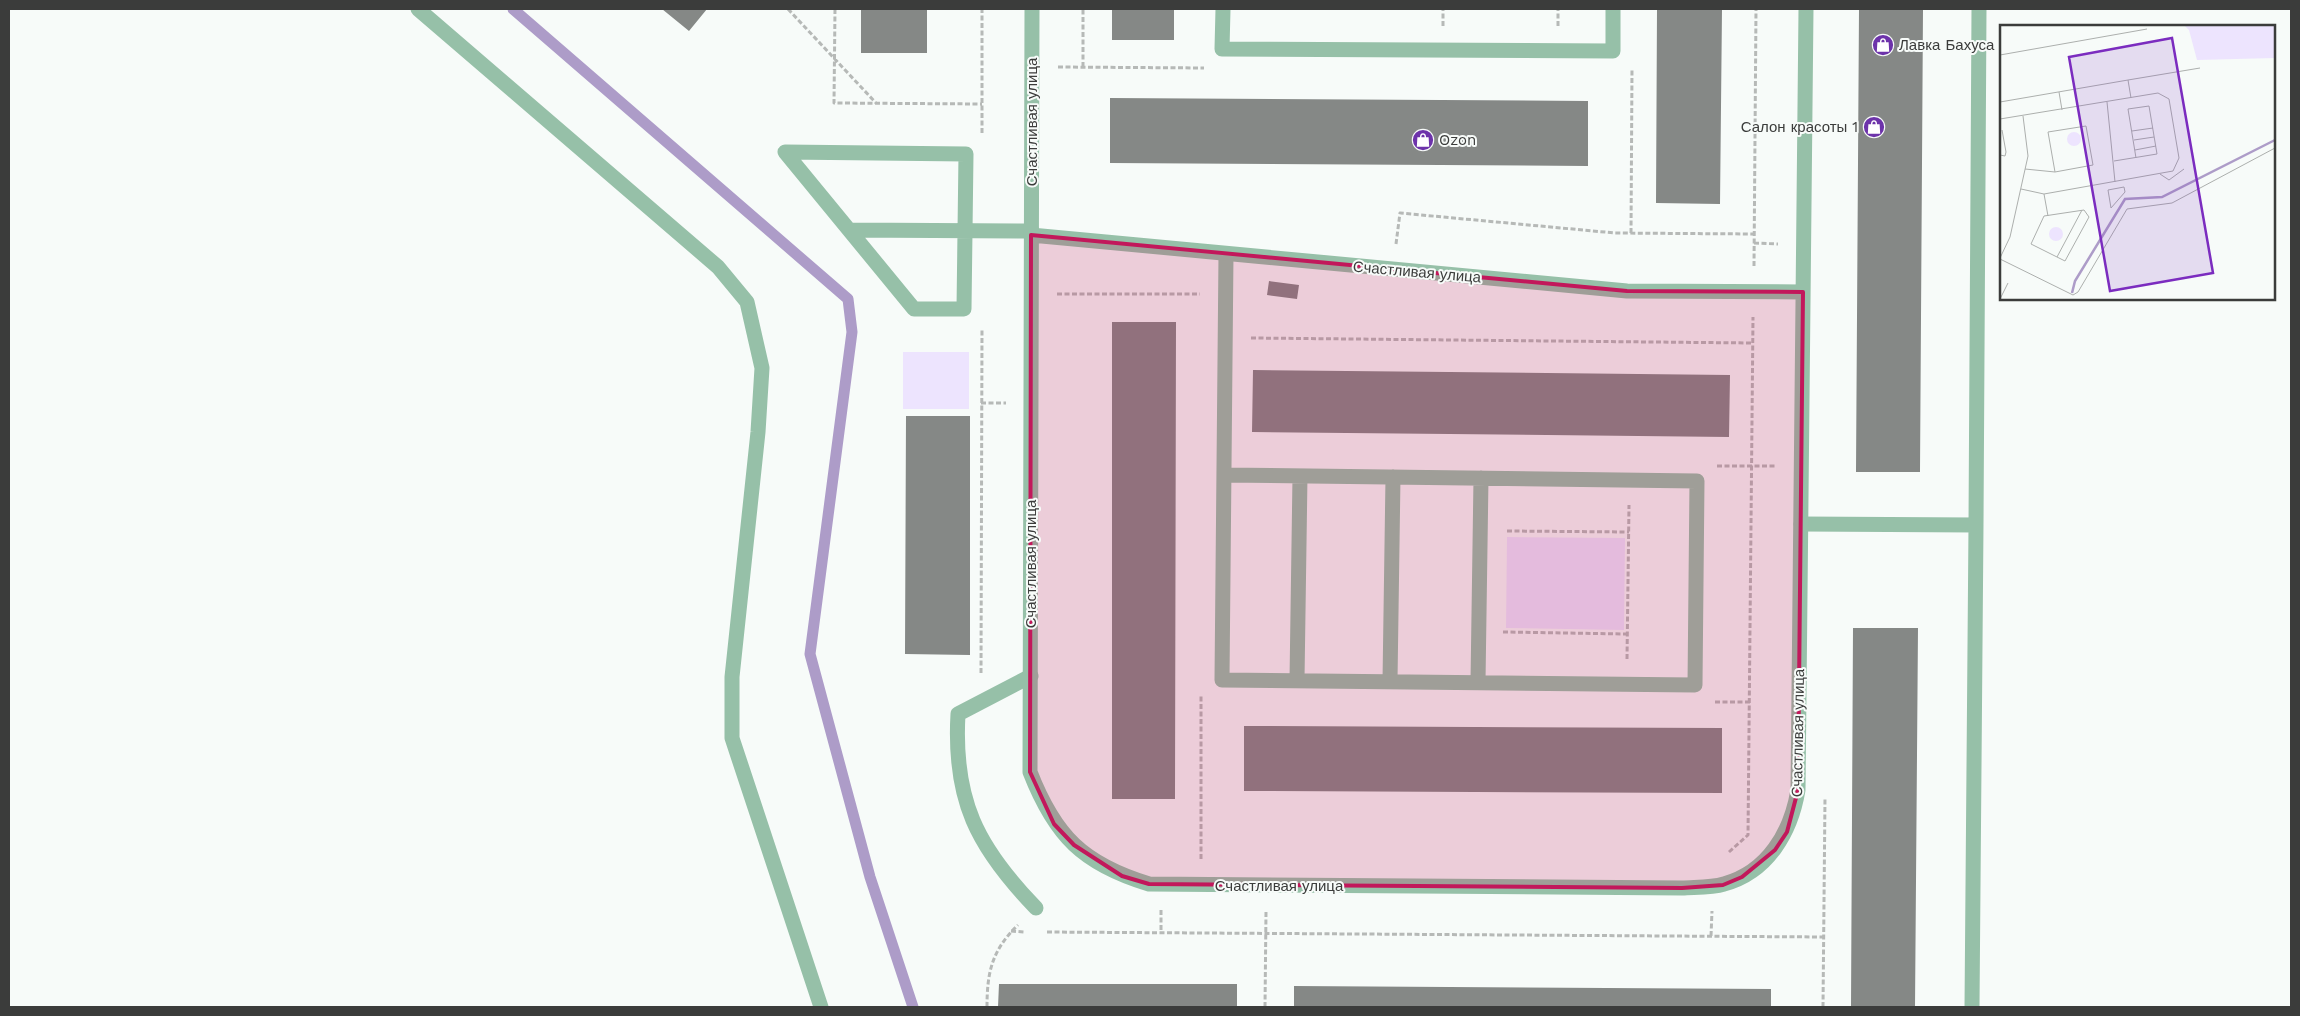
<svg xmlns="http://www.w3.org/2000/svg" width="2300" height="1016" font-family="'Work Sans',sans-serif">
	<style>
		.green { fill: #ede4fe }
		.lines { fill: none; stroke-linecap: round; stroke-linejoin: round }
		.stream { stroke: #ad9cc8; stroke-width: 11 }
		.building { fill: #858886 }
		.path { stroke: #b6b9b7; stroke-width: 3; stroke-dasharray: 5 2.5; stroke-linecap: butt }
		.lane { stroke: #96c0a8; stroke-width: 15 }
		.street { stroke: #96c0a8; stroke-width: 15 }
		.marked { fill: #c2185b; fill-opacity: 0.2; stroke: #c2185b; stroke-width: 4; stroke-linejoin: round }
		.labels { text-anchor: middle; stroke-width: 4; stroke-linejoin: round; paint-order: stroke }
		.poi-label { font-size: 15px; fill: #3b3c3b; stroke: #f7fbf9; text-anchor: start }
		.street-label { font-size: 15px; fill: #3b3c3b; stroke: #f7fbf9 }
		.inset-river { fill: none; stroke: #ad9cc8; stroke-width: 2.5 }
		.inset-road { fill: none; stroke: #acafad; stroke-width: 1 }
		.view { fill: #7b2cbf; fill-opacity: 0.15; stroke: #7b2cbf; stroke-width: 2.5 }
		.inset-edge { fill: none; stroke: #3b3c3b; stroke-width: 2.5 }
	</style>
	<rect width="100%" height="100%" fill="#f7fbf9"/>
	<!-- green -->
	<path class="green" d="M903,352H969V409H903Z
		M1507,537L1625,538L1624,630L1506,628Z"/>
	<g class="lines">
		<!-- stream -->
		<path class="stream" d="M513,9L848,299L852,332L810,654L870,877L913,1007"/>
	</g>
	<!-- building -->
	<path class="building" d="M662,9H707L689,31Z
		M861,9H927V53H861Z
		M1112,9H1174V40H1112Z
		M1657,9H1722L1720,204L1656,203Z
		M1859,9H1923L1920,472H1856Z
		M1110,98L1588,101V166L1110,163Z
		M1269,281L1299,285L1297,299L1267,295Z
		M1112,322H1176L1175,799H1112Z
		M1253,370L1730,375L1729,437L1252,432Z
		M906,416H970V655L905,654Z
		M1853,628H1918L1915,1007H1851Z
		M1244,726L1722,728V793L1244,791Z
		M999,984H1237V1007H998Z
		M1294,986L1771,989V1007H1294Z"/>
	<g class="lines">
		<!-- path -->
		<path class="path" d="M788,9L876,103
			M835,9L834,103L982,104
			M1443,26V9
			M1558,26V9
			M1058,67L1204,68
			M1083,67V9
			M982,133V9
			M1631,233L1632,69
			M1754,243L1778,244
			M1396,244L1400,213L1615,233L1754,234
			M1754,266L1756,9
			M1057,294H1200
			M1251,338L1753,343
			M981,403H1006
			M1717,466H1776
			M1507,531L1629,532
			M1503,632L1628,634
			M1627,659L1629,505
			M981,673L982,329
			M1715,702H1750
			M1729,852L1748,835L1753,317
			M1201,859V695
			M1161,910V932
			M1011,931L1024,932
			M1047,932L1824,937
			M1711,936L1712,911
			M987,1007C987,972 992,950 1018,925
			M1265,1007L1266,912
			M1823,1007L1825,797"/>
		<!-- lane -->
		<path class="lane" d="M1223,9L1222,49L1613,51V9
			M785,152L966,154L964,309H914Z
			M849,230L1032,231
			M1224,475L1697,481L1695,685L1222,680L1226,254
			M1801,524L1976,525L1979,9
			M1031,676L958,714C953,800 977,847 1036,908
			M1297,680L1300,476
			M1390,681L1393,477
			M1478,682L1481,478
			M1972,1007L1976,525"/>
		<!-- street -->
		<path class="street" d="M418,9L718,267L747,302L762,368L758,432L732,677V738L821,1007
			M1032,9L1030,772C1055,836 1083,864 1149,884L1682,888C1695,887 1711,888 1724,884C1768,872 1791,832 1798,790L1806,9
			M1031,235L1627,291L1803,292"/>
	</g>
	<!-- marked area -->
	<path class="marked" d="M1031,235L1627,291L1803,292L1798,790L1787,832L1775,850L1742,877L1723,885L1682,888L1149,884L1122,876L1074,845L1054,824L1030,772Z"/>
	<!-- icons -->
	<defs>
		<g id="shop-disc" transform="scale(1.125)"><circle r="9.5" fill="#6d33aa" stroke="#f7fbf9"/><path d="M-5-2.5h2.3a2.7 3.5 0 0 1 5.4 0H5L5.5 6h-11ZM-1.5-2.5h3a1.5 2.3 0 0 0-3 0Z" fill="#fff"/></g>
	</defs>
	<g fill-rule="evenodd">
		<use href="#shop-disc" x="1883" y="45"/>
		<use href="#shop-disc" x="1874" y="127"/>
		<use href="#shop-disc" x="1423" y="140"/>
	</g>
	<g class="labels">
		<!-- poi labels -->
		<g class="poi-label">
			<text x="1899" y="50">Лавка Бахуса</text>
			<text x="1858" y="132" text-anchor="end">Салон красоты 1</text>
			<text x="1439" y="145">Ozon</text>
		</g>
		<!-- street labels -->
		<g class="street-label">
			<text transform="translate(1032 122) rotate(-90)" y="5">Счастливая улица</text>
			<text transform="translate(1417 272) rotate(5)" y="5">Счастливая улица</text>
			<text transform="translate(1031 564) rotate(-90)" y="5">Счастливая улица</text>
			<text transform="translate(1798 733) rotate(-89)" y="5">Счастливая улица</text>
			<text x="1279" y="891">Счастливая улица</text>
		</g>
	</g>
	<!-- overview -->
	<g transform="translate(2000 25)">
		<rect width="275" height="275" fill="#f7fbf9"/>
		<path d="M184,0H275V33L197,35L189,5ZM67 114a7 7 0 1 1 14 0a7 7 0 1 1-14 0ZM49 209a7 7 0 1 1 14 0a7 7 0 1 1-14 0Z" fill="#ede4fe"/>
		<path class="inset-river" d="M72,268L75,256L125,174L162,172L275,115"/>
		<path class="inset-road" d="M0,30L147,4M128,55L200,43M59,67L62,85M0,77L128,55L131,73M107,77L115,157M0,94L158,68L169,74L179,133L173,146L44,169L21,164M86,101L93,140L55,147L48,107ZM132,106L153,103M134,115L154,112M135,125L156,121M0,130L5,131L6,127L2,105M114,136L157,129L149,81L128,84L136,133M25,144L55,147M160,149L169,155L184,144M124,162L125,167L111,183L108,165ZM44,169L48,191M84,185L89,192L65,236L31,219L44,191ZM57,232L82,185M0,233L10,212L28,131L23,91M0,234L73,270L78,267L127,184L172,178L275,123M0,274L8,258"/>
		<path class="view" d="M172,13L213,248L110,266L69,32Z"/>
		<rect width="275" height="275" class="inset-edge"/>
	</g>
	<!-- border -->
	<rect width="2300" height="1016" fill="none" stroke="#3b3c3b" stroke-width="20"/>
</svg>
